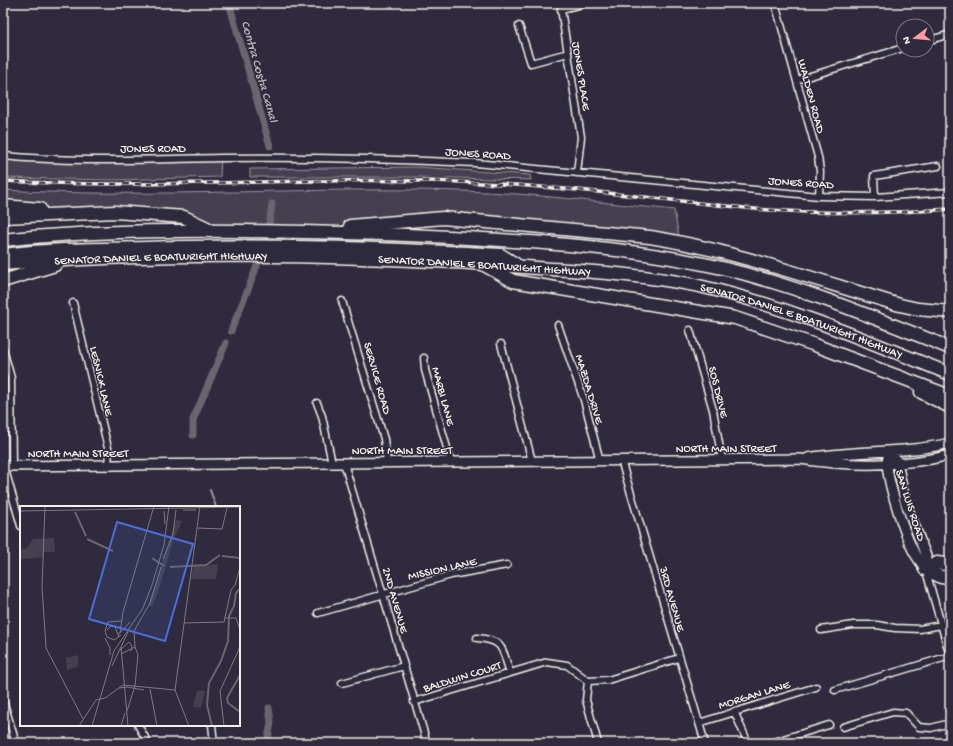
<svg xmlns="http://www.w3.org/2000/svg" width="953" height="746" font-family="'Gochi Hand',sans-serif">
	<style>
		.green { fill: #454050; stroke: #9c989c }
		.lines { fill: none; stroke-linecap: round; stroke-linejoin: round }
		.stream { stroke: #a19ea0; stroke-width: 2 }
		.canal { stroke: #6a6670; stroke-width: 7 }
		.street-casing { stroke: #f4f1e8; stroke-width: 9 }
		.secondary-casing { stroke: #f4f1e8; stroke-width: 12 }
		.highway-casing { stroke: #f4f1e8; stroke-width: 15 }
		.street { stroke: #2f2a3d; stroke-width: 6 }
		.secondary { stroke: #2f2a3d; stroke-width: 9 }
		.highway { stroke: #2f2a3d; stroke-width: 12 }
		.rail-casing { stroke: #f4f1e8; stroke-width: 3.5 }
		.rail { stroke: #2f2a3d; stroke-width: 2; stroke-dasharray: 6; stroke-linecap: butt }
		.labels { text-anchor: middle; stroke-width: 3; stroke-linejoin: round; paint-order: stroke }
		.street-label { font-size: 12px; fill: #f4f1e8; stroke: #2f2a3d }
		.water-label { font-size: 13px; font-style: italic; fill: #b6b2b2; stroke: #2f2a3d }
		.inset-river { fill: none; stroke: #6a6670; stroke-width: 2 }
		.inset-road { fill: none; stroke: #7e7a81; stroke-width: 1 }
		.view { fill: #486fdb; fill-opacity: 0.15; stroke: #486fdb; stroke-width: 2 }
		.inset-edge { fill: none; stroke: #f4f1e8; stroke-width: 2 }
	</style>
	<rect width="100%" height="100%" fill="#2f2a3d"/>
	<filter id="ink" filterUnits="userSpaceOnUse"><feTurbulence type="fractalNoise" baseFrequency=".025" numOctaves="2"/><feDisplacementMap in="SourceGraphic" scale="8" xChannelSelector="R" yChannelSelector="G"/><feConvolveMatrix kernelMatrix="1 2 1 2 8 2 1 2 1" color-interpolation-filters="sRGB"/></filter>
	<g filter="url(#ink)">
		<!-- green -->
		<path class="green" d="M3,156L38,158H221L220,177L114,180L3,178Z
			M418,167L530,175L531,180L417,177H250V169Z
			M3,190C156,199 309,186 462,191C533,193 604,203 674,210L680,242L443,218L295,231L212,230L184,217L85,213L3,206Z"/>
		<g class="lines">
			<!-- stream -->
			<path class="stream" d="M210,490L216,507"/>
			<!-- canal -->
			<path class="canal" d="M229,3L270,146
				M231,331C247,290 268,248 272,204
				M193,435V420L226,343
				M267,743L271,723L269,708"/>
			<!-- street casing -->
			<g class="street-casing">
				<path id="street" d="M775,3L818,157L820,171L819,196
					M519,26L531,63L568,53
					M927,41L950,34
					M797,80L903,48
					M3,156C75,163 148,159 221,158C305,157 391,159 475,163L819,196L875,197L950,192
					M577,173L581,137L561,9L586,3
					M875,197L874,176L938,166
					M342,301L384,439L387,463
					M73,303L109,452L108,465
					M558,325L584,400L600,461
					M690,330L713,410L722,460
					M501,344L532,461
					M3,349L11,378L12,466
					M424,358L425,370L451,462
					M317,403L322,416L332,463
					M621,460L705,743
					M344,463L427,743
					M4,466L21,526
					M926,571L950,656
					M318,613L451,575L507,565
					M821,630L853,625H877L895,628L920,629L941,625
					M477,638C505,640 502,650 510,673
					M588,681L586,700L598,743
					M342,683L404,666
					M835,690L950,656
					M3,700L16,743
					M414,702L547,662L567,665L588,681L608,680L679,658
					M734,711L748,743
					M699,723L816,687
					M138,725L148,743
					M212,725L214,743
					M843,727L893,712L906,713L919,727L931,728L950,723
					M770,743L829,725"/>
			</g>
			<!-- secondary casing -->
			<g class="secondary-casing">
				<path id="secondary" d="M888,457C883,473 906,538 915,554C918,559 922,564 925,569
					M808,458C855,450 903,454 950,443
					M895,458L897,462L905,501L926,556L925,569
					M3,466L800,459C847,466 904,467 950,455"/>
			</g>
			<!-- highway casing -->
			<g class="highway-casing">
				<g id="highway">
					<path d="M3,206L40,209"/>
					<path d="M3,217L115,212L184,217L209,229"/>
					<path d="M350,226L443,218L650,237C733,250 819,281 900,305L918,309L950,312"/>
					<path d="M3,240C83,231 164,230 245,231C306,232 367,233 429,236C527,241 626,246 722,268C801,287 875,318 950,348"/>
					<path d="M3,255C50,249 98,249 145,248C264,244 383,248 501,255L517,265"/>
					<path id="s1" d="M3,264C153,252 303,254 453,262C492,264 530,268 569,270C613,273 656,277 699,286C786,306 868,341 950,374"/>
					<path d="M486,266L513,281L735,318L812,344L950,396"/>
					<path d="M3,281L55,265"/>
					<path d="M921,392L950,407"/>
					<path d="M925,569L941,577L950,578"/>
					<path d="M925,569L937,563L950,565"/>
				</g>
			</g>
			<!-- street -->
			<use href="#street" class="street"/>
			<!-- secondary -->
			<use href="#secondary" class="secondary"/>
			<!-- highway -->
			<use href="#highway" class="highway"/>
			<!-- rail casing -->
			<g class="rail-casing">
				<path id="rail" d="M3,181C162,190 321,175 480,183C572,187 663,200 755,209C820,214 885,214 950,209"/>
			</g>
			<!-- rail -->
			<use href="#rail" class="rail"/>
		</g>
	</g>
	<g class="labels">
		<!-- street labels -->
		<g class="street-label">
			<text transform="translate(582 76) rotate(81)" y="4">JONES PLACE</text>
			<text transform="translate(812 96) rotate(75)" y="4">WALDEN ROAD</text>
			<text x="153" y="152">JONES ROAD</text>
			<text transform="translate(478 153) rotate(4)" y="4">JONES ROAD</text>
			<text transform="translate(801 182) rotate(4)" y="4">JONES ROAD</text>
			<text dy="4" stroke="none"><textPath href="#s1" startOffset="158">SENATOR DANIEL E BOATWRIGHT HIGHWAY</textPath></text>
			<text dy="4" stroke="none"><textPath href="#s1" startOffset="482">SENATOR DANIEL E BOATWRIGHT HIGHWAY</textPath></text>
			<text dy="4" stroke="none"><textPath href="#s1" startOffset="806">SENATOR DANIEL E BOATWRIGHT HIGHWAY</textPath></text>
			<text transform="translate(378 378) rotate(74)" y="4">SERVICE ROAD</text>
			<text transform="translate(102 381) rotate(77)" y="4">LESNICK LANE</text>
			<text transform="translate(590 389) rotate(73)" y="4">MAZDA DRIVE</text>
			<text transform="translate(719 392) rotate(76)" y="4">SOS DRIVE</text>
			<text transform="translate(444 396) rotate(75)" y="4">MARBI LANE</text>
			<text x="726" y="452">NORTH MAIN STREET</text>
			<text x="402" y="454">NORTH MAIN STREET</text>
			<text x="78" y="457">NORTH MAIN STREET</text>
			<text transform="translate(911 505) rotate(72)" y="4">SAN LUIS ROAD</text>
			<text transform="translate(442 568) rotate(-13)" y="4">MISSION LANE</text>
			<text transform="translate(673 599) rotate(74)" y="4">3RD AVENUE</text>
			<text transform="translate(396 600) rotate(74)" y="4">2ND AVENUE</text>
			<text transform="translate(462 676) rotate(-17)" y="4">BALDWIN COURT</text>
			<text transform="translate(754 694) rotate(-17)" y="4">MORGAN LANE</text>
		</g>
		<!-- water labels -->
		<g class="water-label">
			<text transform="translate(261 71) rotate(74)" y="5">Contra Costa Canal</text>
		</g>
	</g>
	<!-- overview -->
	<g transform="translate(20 506)">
		<rect width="220" height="220" fill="#2f2a3d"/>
		<path d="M156,14L162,15L153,35L138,86L132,100H128ZM34,32L35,46H24V50L18,52L0,53V43H6L13,33ZM198,58L196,73H171L173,60ZM58,149V160L47,164L46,152ZM177,185H185L181,202L173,201Z" fill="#454050"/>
		<path class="inset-river" d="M55,6L66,30M67,33L93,45M202,50L220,52M132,52L144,60M150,61L186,59L200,49M220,206L208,197L207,192L220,169M192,220L187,199L189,177L201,155L208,135L209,110L214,100L216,87L220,83"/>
		<path class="inset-road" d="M25,0L22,81L26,142L63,213M163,4H176M0,5L220,1M144,5L145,18M177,22L202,23L207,2M143,53L153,28L156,4M205,112H216L220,124M88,116L101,115M88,116L85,125L87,131L94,134L101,129M164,117L204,116L211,84L215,79L220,62M87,124L91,120L95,121L99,131M100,127L103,106L134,0M98,129L110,116M85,132L90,142V149M101,141L108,220M115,141L114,125L130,97L141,61M100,144L109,136L112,140L111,145M101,148L115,141L118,149L115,180L107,205M92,160L108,126M99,182L107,181L124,184M130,183L137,220M59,220L76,194L85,192L103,179L155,184M72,220L94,145L123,102L132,79L144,39L149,0M101,220L105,207M169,220L155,184L180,0M204,220L200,185L220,141"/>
		<path class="view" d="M97,16L173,38L145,135L69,113Z"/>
		<rect width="220" height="220" class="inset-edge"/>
	</g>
	<!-- margin -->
	<rect width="953" height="746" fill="none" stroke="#2f2a3d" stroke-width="16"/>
	<rect x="8" y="8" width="937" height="730" fill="none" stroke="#f4f1e8" stroke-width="1.5" filter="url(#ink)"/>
	<!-- north arrow -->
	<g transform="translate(915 38) rotate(254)"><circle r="19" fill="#2f2a3d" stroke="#7e7a81"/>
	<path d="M0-3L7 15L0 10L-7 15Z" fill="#ff9aa2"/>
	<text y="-6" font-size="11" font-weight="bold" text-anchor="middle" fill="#f4f1e8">N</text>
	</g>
</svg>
